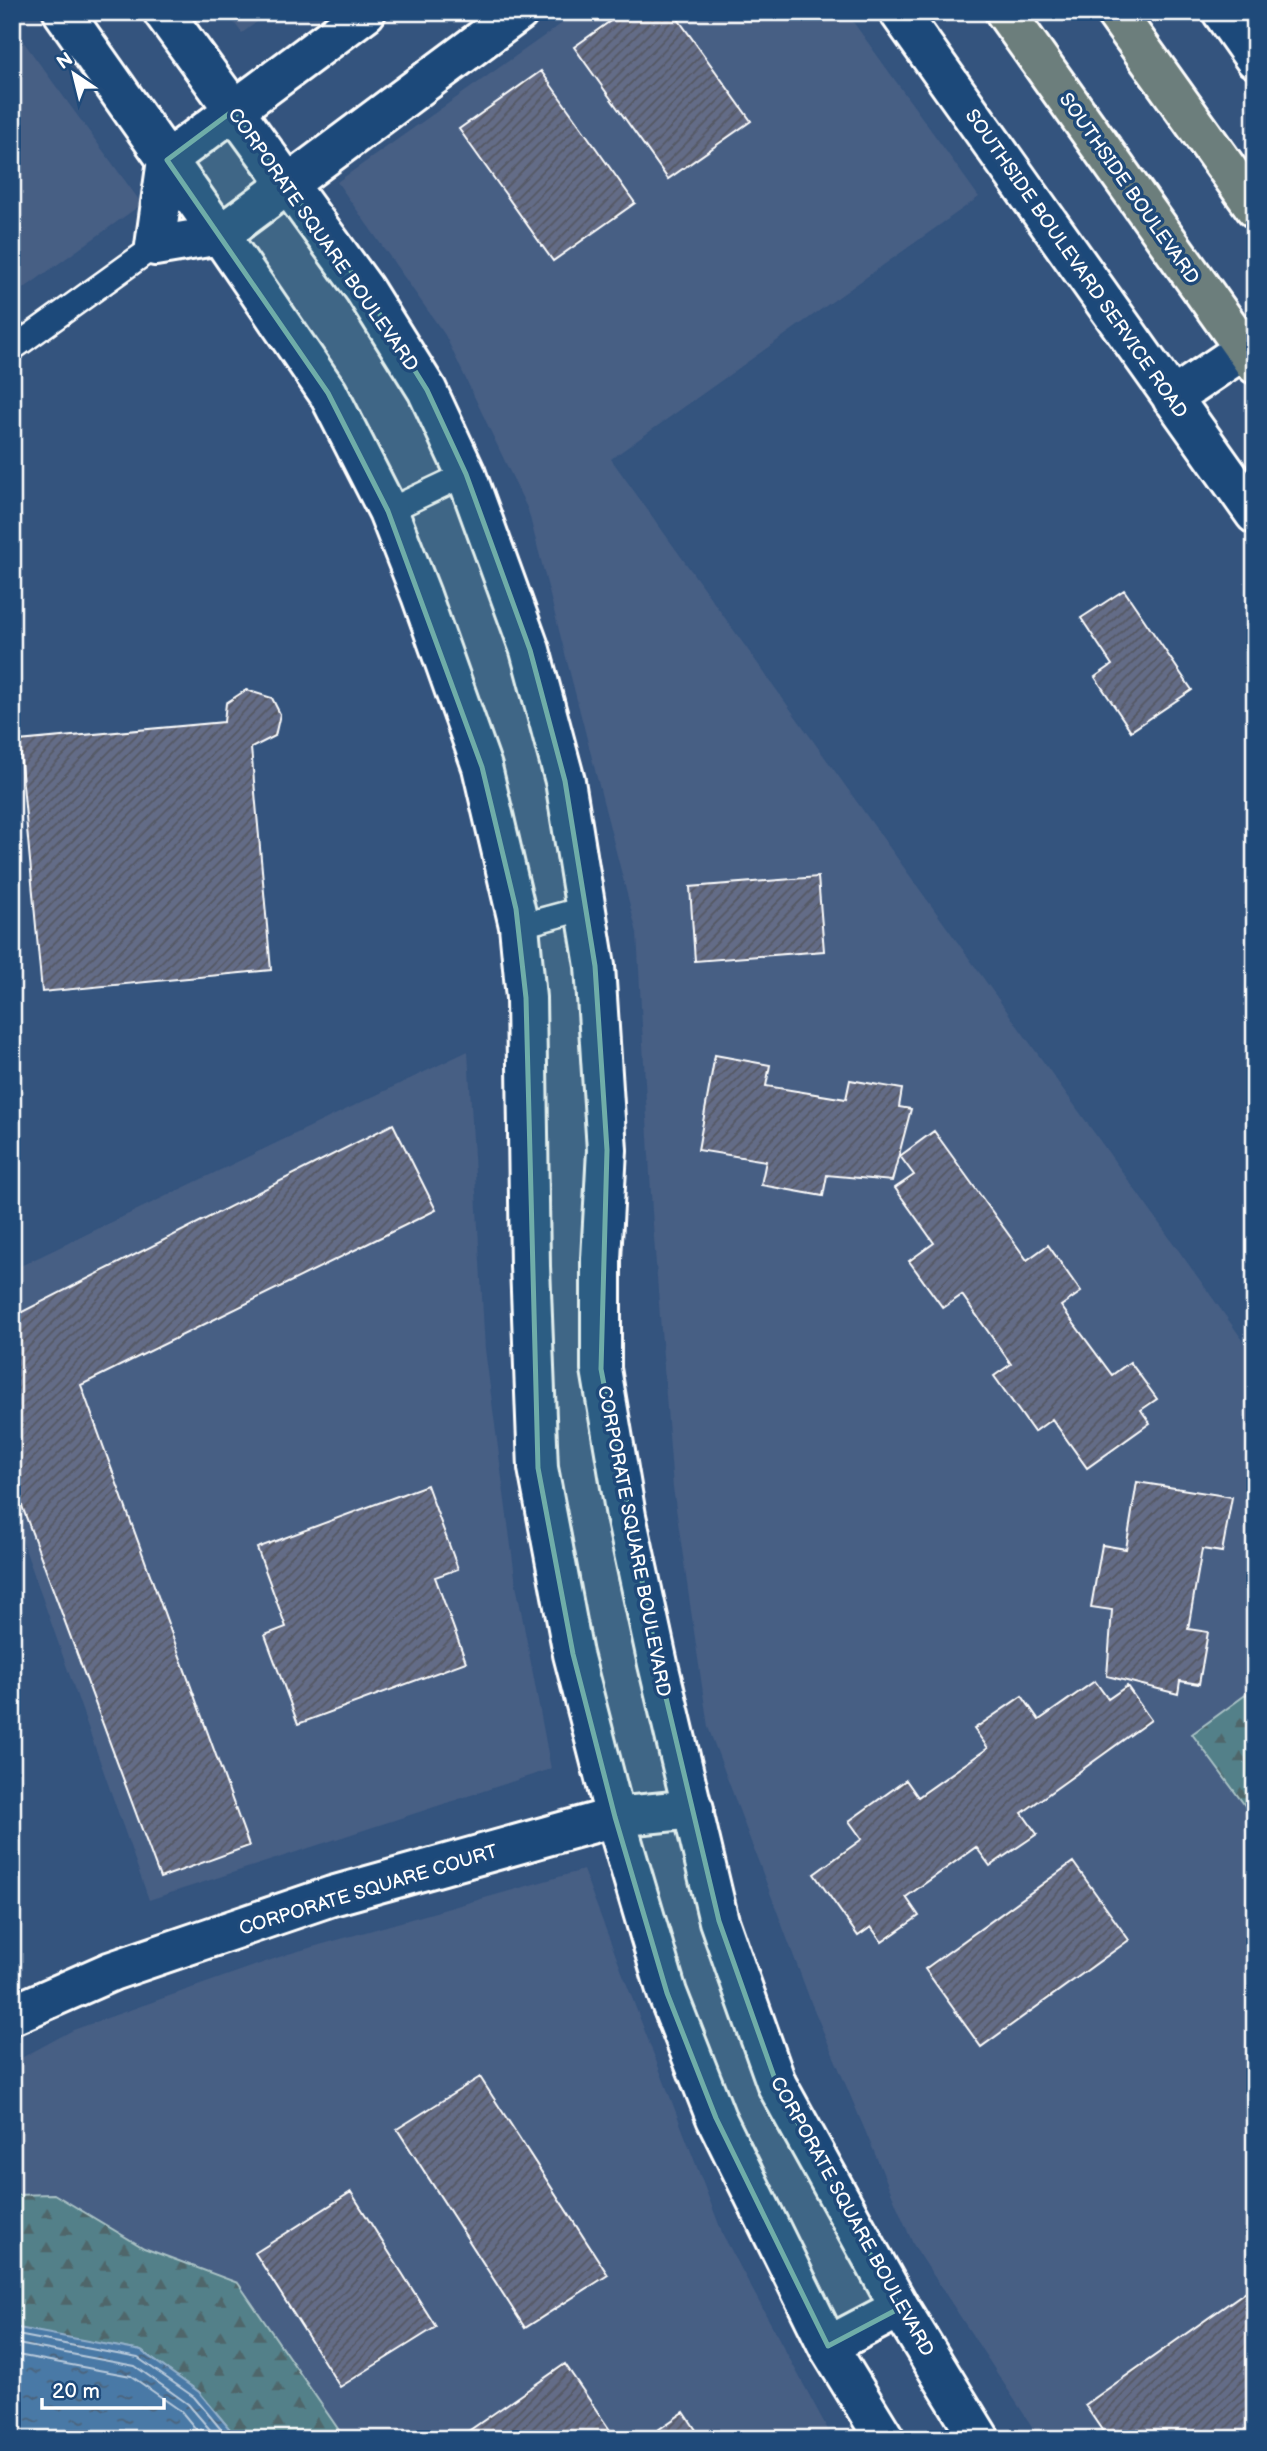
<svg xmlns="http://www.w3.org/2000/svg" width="1267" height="2451" font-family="'Balsamiq Sans',sans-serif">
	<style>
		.built { fill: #465e84 }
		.forest { fill: url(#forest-firs); stroke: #a8c0c4; stroke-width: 2 }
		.water { fill: url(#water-ripples); stroke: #92afca; stroke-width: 2 }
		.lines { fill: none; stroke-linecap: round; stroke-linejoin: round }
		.shore { stroke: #b7c9db; stroke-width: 2 }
		.building { fill: url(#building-hatch); stroke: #fff; stroke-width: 2 }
		.service-casing { stroke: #fff; stroke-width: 28 }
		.minor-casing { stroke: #fff; stroke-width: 44 }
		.tertiary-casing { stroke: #fff; stroke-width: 44 }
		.trunk-casing { stroke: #fff; stroke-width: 44 }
		.service { stroke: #1f4a7a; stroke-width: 23 }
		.minor { stroke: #1f4a7a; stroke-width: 38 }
		.tertiary { stroke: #1f4a7a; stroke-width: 38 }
		.trunk { stroke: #6c7e7c; stroke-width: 38 }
		.marked { fill: #6fada8; fill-opacity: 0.2; stroke: #6fada8; stroke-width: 5; stroke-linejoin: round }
		.labels { text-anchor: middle; stroke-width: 7; stroke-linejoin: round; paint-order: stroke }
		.street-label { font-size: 19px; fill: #fff; stroke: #1f4a7a }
	</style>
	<defs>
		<pattern id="forest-firs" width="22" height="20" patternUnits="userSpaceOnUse" patternTransform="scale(1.75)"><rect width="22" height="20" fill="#528089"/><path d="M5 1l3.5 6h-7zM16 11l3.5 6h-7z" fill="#4f666a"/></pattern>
		<pattern id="water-ripples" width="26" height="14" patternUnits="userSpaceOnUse" patternTransform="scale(1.75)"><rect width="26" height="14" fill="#4a79a6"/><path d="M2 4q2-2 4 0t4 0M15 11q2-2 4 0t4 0" fill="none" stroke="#4b6279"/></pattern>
		<pattern id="building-hatch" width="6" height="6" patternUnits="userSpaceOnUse" patternTransform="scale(1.75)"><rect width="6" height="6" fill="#646c87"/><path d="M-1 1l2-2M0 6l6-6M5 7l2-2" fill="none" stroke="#545761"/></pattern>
	</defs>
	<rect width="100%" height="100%" fill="#34547e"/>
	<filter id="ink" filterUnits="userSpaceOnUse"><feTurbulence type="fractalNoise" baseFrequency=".0143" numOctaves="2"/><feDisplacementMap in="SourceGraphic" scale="14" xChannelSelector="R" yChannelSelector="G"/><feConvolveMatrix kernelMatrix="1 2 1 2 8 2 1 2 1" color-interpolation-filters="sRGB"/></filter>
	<g filter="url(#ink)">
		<!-- built -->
		<path class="built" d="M226,12H271L242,33Z
			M578,12H846L979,197L611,459L1255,1357V1688L1192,1734L1255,1819V2439H1040L913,2244L812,2005L708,1727L673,1488L652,1212L637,933L528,510L445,335L337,182Z
			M12,26L142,204L12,297Z
			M468,1051L485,1349L516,1584L551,1769L149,1900L12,1512V1270Z
			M583,1870L723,2235L833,2439H345L238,2283L144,2248L54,2194L12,2195V2063L73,2030L288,1954Z"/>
		<!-- forest -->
		<path class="forest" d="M1255,1688V1819L1192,1734Z
			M54,2194L144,2248L238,2283L345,2439H238L199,2392L141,2351L12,2328V2195Z"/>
		<!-- water -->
		<path class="water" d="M13,2327L141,2351L199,2392L238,2439H12Z"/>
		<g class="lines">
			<!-- shore -->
			<path class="shore" d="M12,2334L138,2358L194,2397L229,2439
				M12,2343L135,2366L188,2404L218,2439
				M12,2354L131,2376L181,2411L204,2439"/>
		</g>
		<!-- building -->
		<path class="building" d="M623,12H673L751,121L668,179L574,47Z
			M541,71L635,203L553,261L459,129Z
			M1124,590L1192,690L1131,731L1095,677L1112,665L1081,618Z
			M246,690L272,698L280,714L275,736L251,748L271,970L42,992L19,741L224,722L226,703Z
			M818,877L824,951L695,961L690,887Z
			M715,1055L770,1065L766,1086L846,1099L850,1080L902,1089L899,1107L911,1109L892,1181L827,1175L823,1196L761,1185L766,1161L698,1150Z
			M393,1124L436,1210L81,1385L249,1846L160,1878L12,1479V1317Z
			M934,1131L1027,1260L1048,1245L1081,1292L1061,1306L1112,1375L1130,1362L1157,1399L1141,1410L1150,1423L1087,1468L1052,1419L1034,1432L994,1376L1011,1364L962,1295L943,1308L909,1261L934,1243L895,1188L914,1175L900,1156Z
			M1137,1482L1232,1497L1222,1552L1202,1549L1188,1629L1208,1632L1199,1684L1180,1681L1178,1694L1107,1676L1112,1610L1091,1607L1102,1545L1126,1549Z
			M427,1485L458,1569L435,1577L466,1662L298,1724L265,1635L286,1627L257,1548Z
			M1095,1681L1108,1699L1127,1686L1151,1720L1022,1813L1037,1834L990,1866L976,1847L906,1897L919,1916L882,1942L871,1927L858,1936L814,1874L862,1839L849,1821L906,1780L918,1797L988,1748L974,1729L1022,1696L1039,1720Z
			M1073,1862L1129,1940L981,2047L925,1969Z
			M480,2077L608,2275L525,2328L397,2129Z
			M351,2192L436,2327L340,2387L255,2253Z
			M1255,2285V2439H1108L1085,2405Z
			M565,2364L616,2439H457Z
			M684,2412L702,2439H645Z"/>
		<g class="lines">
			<!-- service casing -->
			<g class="service-casing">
				<path id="service" d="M12,349L155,246
					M388,511L466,474
					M519,926L586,908"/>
			</g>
			<!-- minor casing -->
			<g class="minor-casing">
				<path id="minor" d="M899,12L1255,514
					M1222,12L1255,59
					M1172,398L1255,342
					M12,2015L112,1971L332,1896L615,1817L694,1809"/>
			</g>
			<!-- tertiary casing -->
			<g class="tertiary-casing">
				<path id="tertiary" d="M63,12L220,235L328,393L388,511L421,595L482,767L519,926L526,998L530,1266L538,1468L573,1654L615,1817L667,1993L716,2118L828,2346L885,2439
					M163,12L364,289L427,390L466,474L530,650L565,781L595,966L607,1150L601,1259V1369L626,1516L658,1664L719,1921L777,2085L900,2308L980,2439
					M366,12L167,160L155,246L220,235L519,12
					M828,2346L900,2308"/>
			</g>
			<!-- trunk casing -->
			<g class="trunk-casing">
				<path id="trunk" d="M1005,12L1255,364
					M1115,12L1255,208"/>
			</g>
			<!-- service -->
			<use href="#service" class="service"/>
			<!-- minor -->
			<use href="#minor" class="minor"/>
			<!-- tertiary -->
			<use href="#tertiary" class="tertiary"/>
			<!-- trunk -->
			<use href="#trunk" class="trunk"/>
		</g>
	</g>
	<!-- marked area -->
	<path class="marked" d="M234,110L364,289L427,390L466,474L530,650L565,781L595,966L607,1150L601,1369L658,1664L719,1921L777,2085L900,2308L828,2346L716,2118L667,1993L615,1817L573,1654L538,1468L526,998L516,909L482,767L388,511L328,393L167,160Z"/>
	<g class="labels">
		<!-- street labels -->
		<g class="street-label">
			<text transform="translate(1130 188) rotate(55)" y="7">SOUTHSIDE BOULEVARD</text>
			<text transform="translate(324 239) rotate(55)" y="7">CORPORATE SQUARE BOULEVARD</text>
			<text transform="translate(1077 263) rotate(55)" y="7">SOUTHSIDE BOULEVARD SERVICE ROAD</text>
			<text transform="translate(635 1541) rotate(79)" y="7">CORPORATE SQUARE BOULEVARD</text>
			<text transform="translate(368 1889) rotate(-17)" y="7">CORPORATE SQUARE COURT</text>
			<text transform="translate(853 2216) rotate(61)" y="7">CORPORATE SQUARE BOULEVARD</text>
		</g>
	</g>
	<!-- margin -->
	<rect width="1267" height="2451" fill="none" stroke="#1f4a7a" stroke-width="42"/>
	<rect x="21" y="21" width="1225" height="2409" fill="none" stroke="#fff" stroke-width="2.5" filter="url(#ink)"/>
	<!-- north arrow -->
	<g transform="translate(74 74) rotate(325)" stroke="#1f4a7a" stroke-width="5" paint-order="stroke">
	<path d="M0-5L12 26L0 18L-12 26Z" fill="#ffffff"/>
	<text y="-10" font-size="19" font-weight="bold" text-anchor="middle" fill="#ffffff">N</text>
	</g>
	<!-- scale -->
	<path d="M42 2398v10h122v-10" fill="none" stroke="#ffffff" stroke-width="3.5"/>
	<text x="52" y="2398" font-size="21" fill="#ffffff" stroke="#1f4a7a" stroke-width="5" paint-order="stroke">20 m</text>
</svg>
